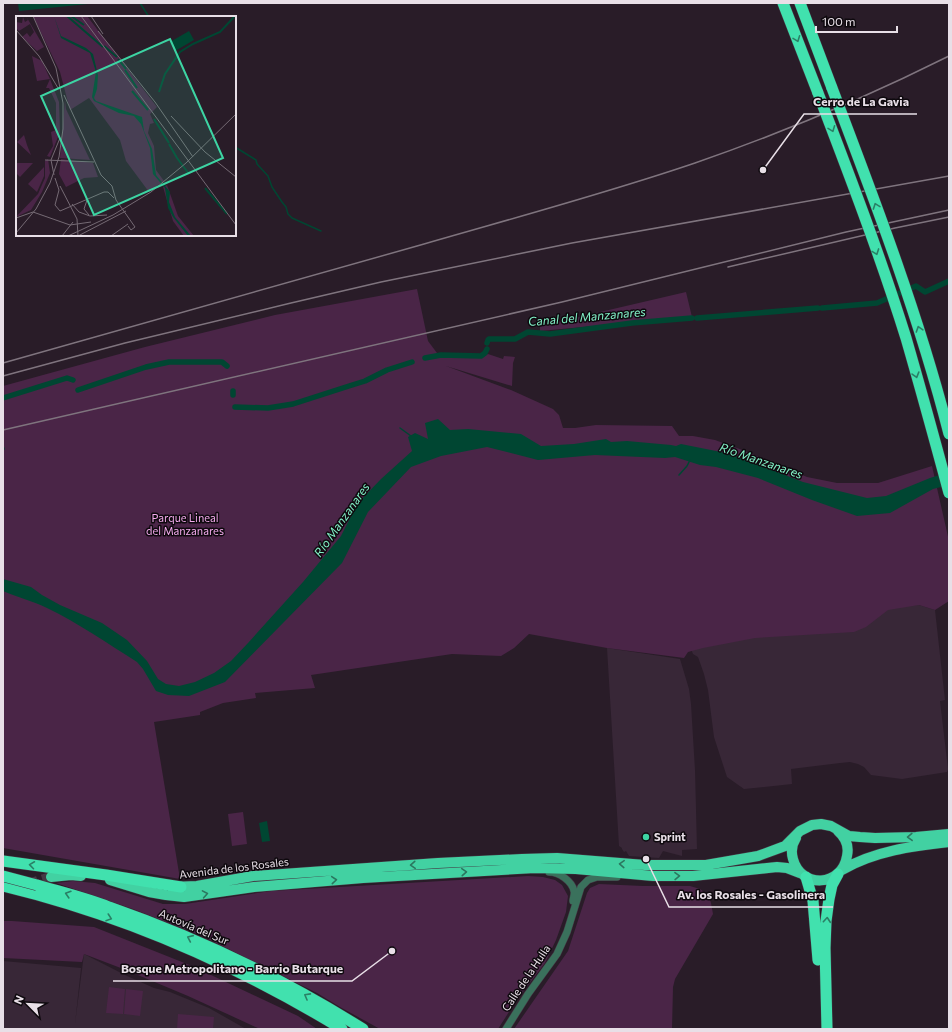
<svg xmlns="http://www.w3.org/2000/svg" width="952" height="1032" font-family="Commissioner,sans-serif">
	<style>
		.built { fill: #382737 }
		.green { fill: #4a2547 }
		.water { fill: #004632 }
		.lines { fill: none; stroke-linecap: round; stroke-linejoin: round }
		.stream { stroke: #004632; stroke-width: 1.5 }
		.canal { stroke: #004632; stroke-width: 5.5 }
		.trunk-tunnel { stroke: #463945; stroke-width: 10; stroke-dasharray: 10 5; stroke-linecap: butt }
		.tertiary-casing { stroke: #443743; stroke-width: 8 }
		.trunk-casing { stroke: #443743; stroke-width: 11 }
		.motorway-casing { stroke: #443743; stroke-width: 12 }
		.tertiary { stroke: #3a715c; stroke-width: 7 }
		.trunk { stroke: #42d1a2; stroke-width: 10 }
		.motorway { stroke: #41e1ae; stroke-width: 11 }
		.rail { stroke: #7f747e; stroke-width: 1.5 }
		.motorway-bridge-casing { stroke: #443743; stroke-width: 12; stroke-linecap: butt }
		.motorway-bridge { stroke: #41e1ae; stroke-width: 11 }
		.oneway { stroke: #2a8066 }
		.oneway2 { stroke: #2b775f }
		.poi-dot { fill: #3dd4a3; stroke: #0e090e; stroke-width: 1.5 }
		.labels { text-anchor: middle; stroke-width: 3; stroke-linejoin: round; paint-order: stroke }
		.park-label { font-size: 11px; fill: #f3aaec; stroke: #0e090e }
		.poi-label { font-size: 11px; font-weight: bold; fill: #e8dfe7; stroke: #0e090e; text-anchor: start }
		.street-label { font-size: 11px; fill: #e8dfe7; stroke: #0e090e }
		.water-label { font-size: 12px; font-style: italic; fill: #83f2c8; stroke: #0e090e }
		.inset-river { fill: none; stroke: #004632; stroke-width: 2 }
		.inset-road { fill: none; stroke: #756a74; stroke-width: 1 }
		.view { fill: #3dd4a3; fill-opacity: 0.15; stroke: #3dd4a3; stroke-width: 2 }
		.inset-edge { fill: none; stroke: #e8dfe7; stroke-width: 2 }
		.leader { fill: none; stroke: #e8dfe7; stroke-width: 1.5 }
		.callout-dot { fill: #e8dfe7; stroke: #0e090e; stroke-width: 1.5 }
		.callout-label { font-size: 12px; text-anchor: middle; font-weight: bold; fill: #e8dfe7; stroke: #0e090e; stroke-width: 3; stroke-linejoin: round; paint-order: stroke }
	</style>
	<rect width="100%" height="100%" fill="#291c28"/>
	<!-- built -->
	<path class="built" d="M919,605L935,610L945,700L940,701L948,769L947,772L902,779L871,775L864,767L858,764L850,762L840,763L791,769L792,784L744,789L727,777L714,737L708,690L704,674L698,657L693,654L691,649L888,606Z
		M607,648L680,659L689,689L691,704L695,770L697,849L682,850V856L663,851L659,858L629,856L626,851L624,852L622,849V848L619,846Z
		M84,954L125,975L154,988L170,992L209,1008L246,1029H3V961L81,968L75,1024Z"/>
	<!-- green -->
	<path class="green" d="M417,289L428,341L440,357L481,358L488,354L503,359L504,356L515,357L513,363L512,386L446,366L511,390L553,409L559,415L563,428H575L596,425L672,426L679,436H693L715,440L745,451L807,477L837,483H878L932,466L949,541V601L935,610L919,605L888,610L866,627L854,632L755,638L703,648L688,652L684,658L607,648L529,634L514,648L501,656L452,654L311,675L315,688L255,693L256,698L223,703L200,712V715L154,722L180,879L3,848V386L145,347L275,315Z
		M686,292L692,317L540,331V326Z
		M243,812L247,844L232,846L228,814Z
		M528,876L543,877L555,880L562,885L568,896L566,912L556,940L545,963L516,1001L498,1029H380L340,1007L317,993L202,936L133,909L56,883L73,881L95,883L163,904H185L271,891Z
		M599,884L643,886H690L700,889L709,896L711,903L713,914L675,979L673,987L672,1029H514L568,951L587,893L590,888Z
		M3,921H12L94,927L192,966L298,1016L317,1029H260L188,996L126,970L84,954L82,962L3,958Z
		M109,987L125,989L123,1014L106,1013Z
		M126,989L143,991L140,1016L124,1014Z
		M178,1014L214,1017L213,1029H177Z"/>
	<!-- water -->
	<path class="water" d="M18,3H98L19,11Z
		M438,419L450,430L468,429L521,434L541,446L574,444L606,439L611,442L627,441L671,445L676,446L681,444L731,454L803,482L867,498L886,496L930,478L949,472V485L933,489L890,513L857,516L812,500L758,478L716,467L700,465L675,457L665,458L595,455L538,460L487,447L441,456L411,467L368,512L342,563L225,682L189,696L168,695L156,691L143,669L137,662C107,643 78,623 47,608C33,601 17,597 3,591V579L31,587L42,595L60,605L102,623L127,640L147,661L158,679L166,684L179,686L195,682L214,673L231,661L248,643L303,582L341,536L357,504L381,479L412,451L408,437L415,433L428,439L425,423Z
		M267,821L270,841L262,842L259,823Z"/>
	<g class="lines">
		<!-- stream -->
		<path class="stream" d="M140,3L149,17
			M235,147L256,160L257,164L268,176L272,187L282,202L286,207L288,214L292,218L321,231
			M400,428L411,436
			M3,446L4,449
			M679,475L687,466L690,460"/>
		<!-- canal -->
		<path class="canal" d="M822,308L877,303L916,286L925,292L949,281
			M697,318L818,308
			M487,343L488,340L489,339H515L528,332L550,334L632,323L692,318
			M425,358L441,355L481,356L485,353L487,349
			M78,390L146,367L169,362H222L227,366
			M233,391V395
			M3,398L67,378L73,380
			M235,407L268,408L293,404L349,386L365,381L387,370L412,362"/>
		<!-- trunk-tunnel -->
		<path class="trunk-tunnel" d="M28,884L51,877"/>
		<!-- tertiary casing -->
		<g class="tertiary-casing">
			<path id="tertiary" d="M549,872C559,872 572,881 574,891C575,894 573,898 573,901
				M506,1029L528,994L557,954L567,932L581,887L588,880L597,877H617"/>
		</g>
		<!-- trunk casing -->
		<g class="trunk-casing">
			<path id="trunk" d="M796,838C792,844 791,852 793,859C801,889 842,887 847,856C849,847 846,838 838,831
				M842,870C874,851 913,846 949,842
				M51,877L71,875L81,876
				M110,880L149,892L166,895L184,897L254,887L363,878L535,868L576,869L653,876H693L777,867L787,868L800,873
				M172,887L197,886L253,876L438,863L522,859L557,858L645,865H706L758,856L785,846L800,831L812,825L821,824L831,826L849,836L860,837L875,838L916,837L949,834"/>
		</g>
		<!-- motorway casing -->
		<g class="motorway-casing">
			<path id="motorway" d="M783,3L818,93
				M800,3L832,88
				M3,861L106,875L181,887
				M806,877L813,901L818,960
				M37,885C61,892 86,898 109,907C198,938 283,979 363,1029
				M3,886C123,915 237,965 342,1029
				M827,1029L825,948L826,921L829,899L832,885L838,874"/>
		</g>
		<!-- tertiary -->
		<use href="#tertiary" class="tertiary"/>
		<!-- trunk -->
		<use href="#trunk" class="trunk"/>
		<!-- motorway -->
		<use href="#motorway" class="motorway"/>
		<!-- rail -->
		<path class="rail" d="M728,267L895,228L949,217
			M3,363C141,324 279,285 417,246C510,219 604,194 695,163C782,133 867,97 949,56
			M3,376L125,343L291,303L381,282L572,243L949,176
			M3,430L562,302L846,232L949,210"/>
		<!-- motorway-bridge casing -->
		<g class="motorway-bridge-casing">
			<path id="motorway-bridge" d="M832,88C875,201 919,316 949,434
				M818,93C849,174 880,255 906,338C921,390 935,441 949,493
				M3,876L37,885"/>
		</g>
		<!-- motorway-bridge -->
		<use href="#motorway-bridge" class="motorway-bridge"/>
	</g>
	<!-- one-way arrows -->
	<defs><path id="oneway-chevron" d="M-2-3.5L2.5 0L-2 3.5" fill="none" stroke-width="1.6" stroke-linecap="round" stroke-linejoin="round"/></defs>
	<g class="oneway">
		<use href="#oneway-chevron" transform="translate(797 39) rotate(69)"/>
		<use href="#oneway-chevron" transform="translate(832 129) rotate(69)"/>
		<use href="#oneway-chevron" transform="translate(876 206) rotate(-110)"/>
		<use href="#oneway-chevron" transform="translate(876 252) rotate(70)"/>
		<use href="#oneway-chevron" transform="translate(919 329) rotate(-108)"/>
		<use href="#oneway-chevron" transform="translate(916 375) rotate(74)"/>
		<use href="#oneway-chevron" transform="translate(32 865) rotate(-172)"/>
		<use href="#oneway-chevron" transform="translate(68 894) rotate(-163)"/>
		<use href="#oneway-chevron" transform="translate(109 918) rotate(19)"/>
		<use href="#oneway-chevron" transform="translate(827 920) rotate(-85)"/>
		<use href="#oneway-chevron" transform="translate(190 938) rotate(-156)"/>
		<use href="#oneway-chevron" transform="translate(307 996) rotate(-151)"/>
	</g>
	<g class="oneway2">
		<use href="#oneway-chevron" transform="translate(910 837) rotate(178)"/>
		<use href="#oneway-chevron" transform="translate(622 864) rotate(-177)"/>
		<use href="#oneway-chevron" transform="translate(413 865) rotate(176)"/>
		<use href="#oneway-chevron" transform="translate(464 872) rotate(-4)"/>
		<use href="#oneway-chevron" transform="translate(677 876) rotate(-1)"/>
		<use href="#oneway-chevron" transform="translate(334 880) rotate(-5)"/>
		<use href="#oneway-chevron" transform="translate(205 894) rotate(-10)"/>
	</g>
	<!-- markers -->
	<circle class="poi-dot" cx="646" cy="837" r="4"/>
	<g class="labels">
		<!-- park labels -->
		<g class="park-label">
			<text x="185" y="522">Parque Lineal<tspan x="185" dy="13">del Manzanares</tspan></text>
		</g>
		<!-- poi labels -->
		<g class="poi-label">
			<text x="654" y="841">Sprint</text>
		</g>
		<!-- street labels -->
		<g class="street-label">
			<text transform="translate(234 868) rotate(-7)" y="4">Avenida de los Rosales</text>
			<text transform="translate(194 927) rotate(23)" y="4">Autovía del Sur</text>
			<text transform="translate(526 978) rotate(-56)" y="4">Calle de la Hulla</text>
		</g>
		<!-- water labels -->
		<g class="water-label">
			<text transform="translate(587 317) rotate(-5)" y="4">Canal del Manzanares</text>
			<text transform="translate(761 461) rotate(19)" y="4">Río Manzanares</text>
			<text transform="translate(342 520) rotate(-55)" y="4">Río Manzanares</text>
		</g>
	</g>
	<!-- overview -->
	<g transform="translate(16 16)">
		<rect width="220" height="220" fill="#291c28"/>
		<path d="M10,0L28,31L21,35L6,21L11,17L14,21L18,16L14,8L3,15L0,12V6L6,7L7,1L9,6L12,4ZM17,0H71L141,91L134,98L138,107L134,108L132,117L138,130L140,154L148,165L133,176L110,145L104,124L73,82L54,94L44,56ZM16,40L26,45L34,63L43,86L44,116L34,141L31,140L37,130L35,116L40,114V87L33,72H30L34,63L21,65ZM49,84L50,93L74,144L44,142ZM8,119L11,129L15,139L1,126ZM32,143L34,157L26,176L15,194L0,201L22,178L29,162V145ZM45,143L77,147L82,161L68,162L50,171L43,158ZM0,147H17L4,161L0,157ZM28,151V160L21,176L12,168ZM151,169L162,200L178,220H168L157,205L147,171Z" fill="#4a2547"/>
		<path d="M38,0L45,20L70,32L77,38L82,59L81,73L78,82L80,85L126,101L128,115L136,133L140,159L154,176L153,186L159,201L175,220H172L157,201L152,192L149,172L137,158L134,132L125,108L118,100L103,97L78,85L76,81L80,56L74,37L45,22ZM173,15L178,24L159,35L154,26Z" fill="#004632"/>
		<path class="inset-river" d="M51,0L87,31M55,0L68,9M88,30L101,41M102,43L110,53M109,54L121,72M116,75L132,94M143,76L149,58L164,36L177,28L204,16L219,0M138,103L153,127M153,128L161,142M161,142L173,158M189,172L211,198"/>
		<path class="inset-road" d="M65,0L220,209M75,0L87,18M0,14L23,40L42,72M82,15L139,86L177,141M48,79L85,159L96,170L100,184L119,211L115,214L112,210M155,100L189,136L220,161M29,144L78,146M38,159L35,144L44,122M39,162L43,174L39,189L44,195L88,176H92L98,182M44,170L61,203L62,220M71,184L68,193L73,199M56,188L63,196L74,200L91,199M0,202L17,196L54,209L75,206M0,217L20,193L34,167L43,141L47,113V87L40,52L17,0M46,220L57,206M52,220L97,199L135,176L170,147L220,98M62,220L110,195M95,220L112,208"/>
		<path class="view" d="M154,23L207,142L78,199L25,80Z"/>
		<rect width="220" height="220" class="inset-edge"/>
	</g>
	<!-- callouts -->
	<path class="leader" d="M763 170L804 114H917M646 859L669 907H833M392 951L352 981H113"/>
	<g class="callout-dot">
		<circle cx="763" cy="170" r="4"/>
		<circle cx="646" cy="859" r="4"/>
		<circle cx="392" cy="951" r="4"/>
	</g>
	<g class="callout-label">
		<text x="861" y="106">Cerro de La Gavia</text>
		<text x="751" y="899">Av. los Rosales - Gasolinera</text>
		<text x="232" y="973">Bosque Metropolitano - Barrio Butarque</text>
	</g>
	<!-- border -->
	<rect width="952" height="1032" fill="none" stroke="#e8dfe7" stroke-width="8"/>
	<!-- north arrow -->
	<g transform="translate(28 1004) rotate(294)" stroke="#0e090e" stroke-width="3" paint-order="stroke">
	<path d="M0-3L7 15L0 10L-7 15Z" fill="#e8dfe7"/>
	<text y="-6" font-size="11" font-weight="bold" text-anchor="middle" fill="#e8dfe7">N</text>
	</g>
	<!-- scale -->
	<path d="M816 26v6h81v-6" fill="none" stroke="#e8dfe7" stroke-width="2"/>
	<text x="822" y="26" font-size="12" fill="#e8dfe7" stroke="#0e090e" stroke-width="3" paint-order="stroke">100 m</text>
</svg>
